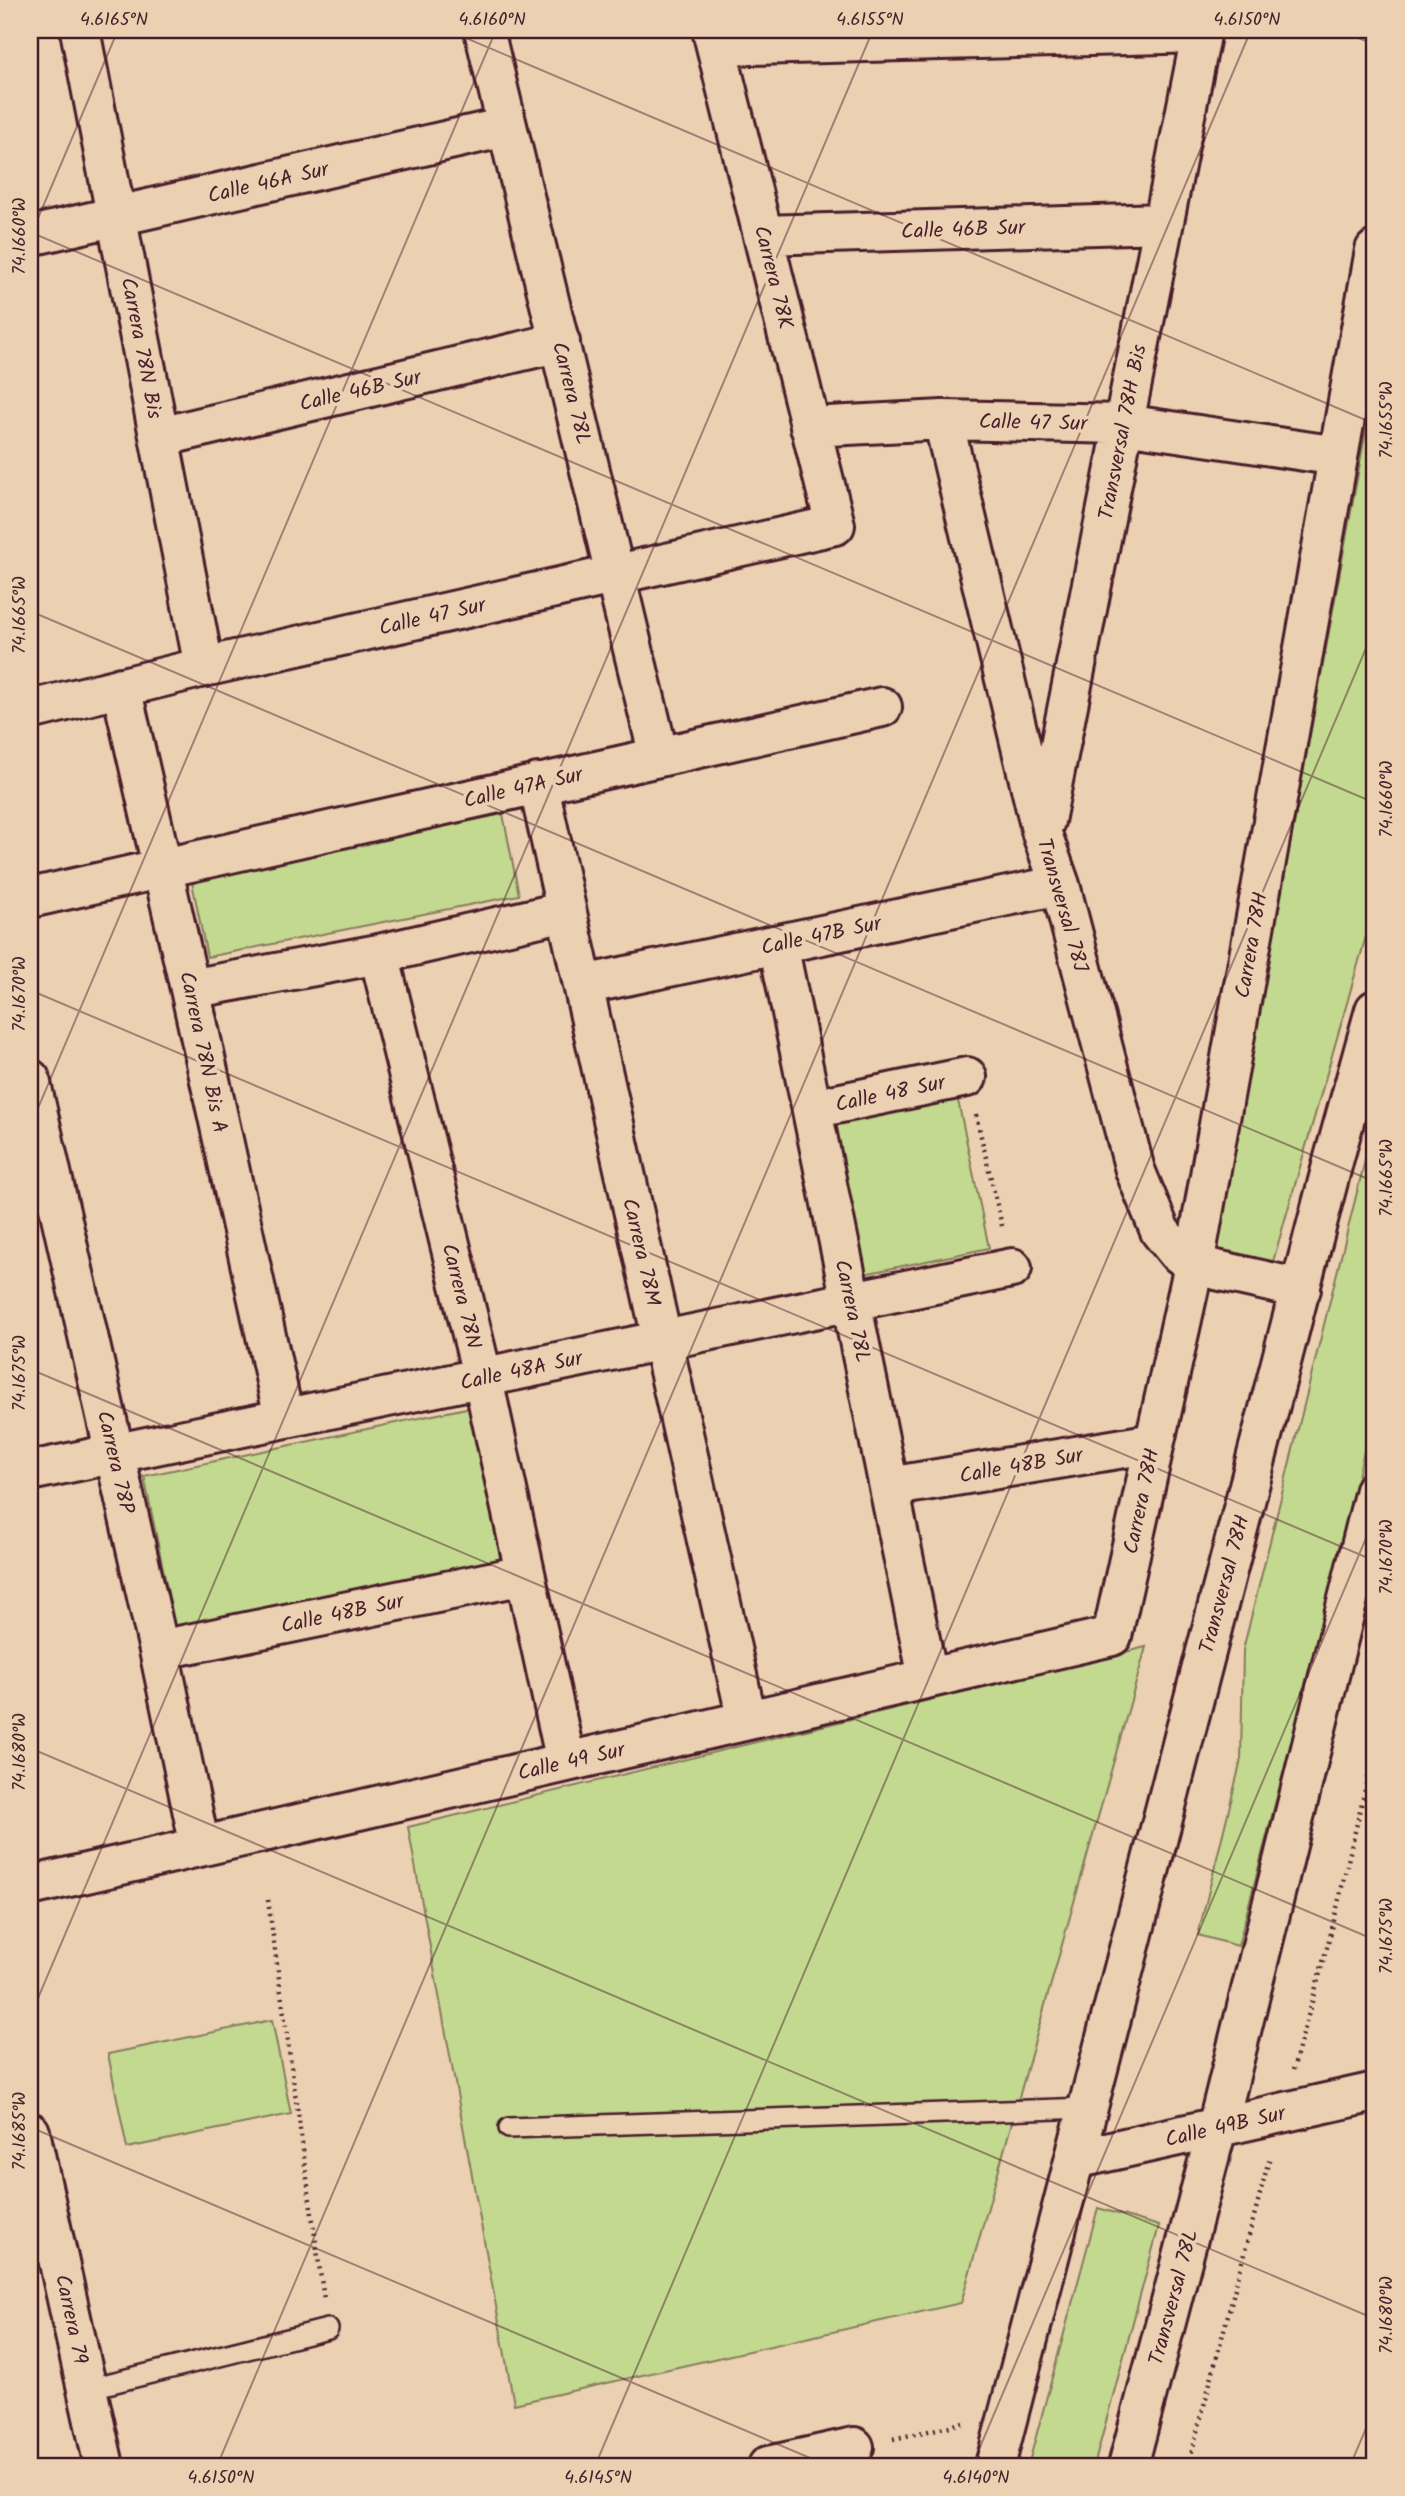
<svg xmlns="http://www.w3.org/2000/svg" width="1405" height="2496" font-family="Kalam,sans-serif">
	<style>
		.green { fill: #c2d98f; stroke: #867c5d; stroke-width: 2 }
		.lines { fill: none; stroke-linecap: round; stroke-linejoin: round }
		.lane-casing { stroke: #4a1f2b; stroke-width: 24 }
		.street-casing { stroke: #4a1f2b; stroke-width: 44 }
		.secondary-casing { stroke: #4a1f2b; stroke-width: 44 }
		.primary-casing { stroke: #4a1f2b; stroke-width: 44 }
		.path { stroke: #4a1f2b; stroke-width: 4.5; stroke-dasharray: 2 5; stroke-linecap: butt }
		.lane { stroke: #ebd0b2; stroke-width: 19 }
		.street { stroke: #ebd0b2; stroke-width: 38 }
		.secondary { stroke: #ebd0b2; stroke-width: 38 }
		.primary { stroke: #ebd0b2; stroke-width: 38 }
		.ticks { fill: none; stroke: #4a1f2b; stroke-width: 2; stroke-opacity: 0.45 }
		.labels { text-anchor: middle; stroke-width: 7; stroke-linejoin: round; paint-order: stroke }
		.street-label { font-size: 21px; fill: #4a1f2b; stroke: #ebd0b2 }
		.neatline { fill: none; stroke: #4a1f2b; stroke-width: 2.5 }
		.ticks-label { font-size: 18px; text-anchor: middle; fill: #4a1f2b }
	</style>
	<rect width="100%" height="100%" fill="#ebd0b2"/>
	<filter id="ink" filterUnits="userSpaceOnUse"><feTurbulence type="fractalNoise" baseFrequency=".0143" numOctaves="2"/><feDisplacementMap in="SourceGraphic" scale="14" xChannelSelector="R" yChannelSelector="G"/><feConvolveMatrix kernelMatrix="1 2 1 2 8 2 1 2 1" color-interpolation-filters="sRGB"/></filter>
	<g filter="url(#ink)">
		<!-- green -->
		<path class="green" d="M1375,381V905L1272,1265L1215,1253Z
			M503,814L519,895L207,957L191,877Z
			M957,1096L989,1248L864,1274L833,1122Z
			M1375,1120V1403L1339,1559L1238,1946L1198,1935L1241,1760L1243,1650Z
			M476,1406L508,1562L176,1632L144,1476Z
			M1146,1647L961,2303L514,2404L408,1827Z
			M272,2020L291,2114L127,2148L108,2054Z
			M1098,2208L1159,2226L1094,2466H1028Z"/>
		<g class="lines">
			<!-- lane casing -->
			<g class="lane-casing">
				<path id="lane" d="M509,2128L1088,2108
					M87,2389L328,2329"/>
			</g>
			<!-- street casing -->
			<g class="street-casing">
				<path id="street" d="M80,30L204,667
					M484,30L659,757
					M716,46L1201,33
					M763,235L1163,223
					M30,236L506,127
					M943,420L1042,834L1060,885L1135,1170L1160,1231L1177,1252L1194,1265L1301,1289
					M810,427L943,420L1124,424L1338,456
					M160,437L560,342
					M121,687L190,989L284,1418
					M30,710L204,667L835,525L712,30
					M538,783L747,1720
					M1045,821L1202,30
					M30,898L882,707
					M778,944L928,1678
					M379,954L483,1379L566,1762
					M583,985L1060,885
					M190,989L379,954L566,911
					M30,1079L159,1650L200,1847
					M812,1109L967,1077
					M30,1471L1012,1268
					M889,1487L1154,1443
					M159,1650L524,1575
					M30,1886L1112,1636L1194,1265L1375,250
					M1075,2159L1375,2092
					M768,2466L854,2447"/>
			</g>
			<!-- secondary casing -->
			<g class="secondary-casing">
				<path id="secondary" d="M30,2132L104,2466"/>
			</g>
			<!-- primary casing -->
			<g class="primary-casing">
				<path id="primary" d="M995,2466L1334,1158L1375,1010
					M1128,2466L1217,2128L1375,1490"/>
			</g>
			<!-- path -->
			<path class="path" d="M976,1115L1003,1230
				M268,1900L324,2300
				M1293,2070L1331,1933L1375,1747
				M893,2439L963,2423
				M1188,2466L1270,2156"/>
			<!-- lane -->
			<use href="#lane" class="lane"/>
			<!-- street -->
			<use href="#street" class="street"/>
			<!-- secondary -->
			<use href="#secondary" class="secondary"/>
			<!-- primary -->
			<use href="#primary" class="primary"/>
		</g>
	</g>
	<!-- ticks -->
	<path class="ticks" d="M447,30L1375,424M1340,30L1375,45M30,232L1375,803M30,237L118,30M30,611L1375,1182M30,990L1375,1561M30,1127L496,30M30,1369L1375,1940M30,1748L1375,2319M30,2017L873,30M30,2127L829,2466M217,2466L1251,30M595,2466L1375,627M972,2466L1375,1517M1350,2466L1375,2407"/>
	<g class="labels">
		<!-- street labels -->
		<g class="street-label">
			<text transform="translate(268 182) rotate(-13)" y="7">Calle 46A Sur</text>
			<text transform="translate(963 229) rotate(-2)" y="7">Calle 46B Sur</text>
			<text transform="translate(774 277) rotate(76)" y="7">Carrera 78K</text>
			<text transform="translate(142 348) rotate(79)" y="7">Carrera 78N Bis</text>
			<text transform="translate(360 390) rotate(-13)" y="7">Calle 46B Sur</text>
			<text transform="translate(572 393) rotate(76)" y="7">Carrera 78L</text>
			<text transform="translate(1033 422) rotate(1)" y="7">Calle 47 Sur</text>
			<text transform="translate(1122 432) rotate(-79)" y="7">Transversal 78H Bis</text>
			<text transform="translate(432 616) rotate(-13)" y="7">Calle 47 Sur</text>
			<text transform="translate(523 787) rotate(-13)" y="7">Calle 47A Sur</text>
			<text transform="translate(1063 905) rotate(74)" y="7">Transversal 78J</text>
			<text transform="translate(821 935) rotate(-12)" y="7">Calle 47B Sur</text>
			<text transform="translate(1251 945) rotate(-80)" y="7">Carrera 78H</text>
			<text transform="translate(204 1052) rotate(78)" y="7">Carrera 78N Bis A</text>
			<text transform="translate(890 1093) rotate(-12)" y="7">Calle 48 Sur</text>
			<text transform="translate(642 1252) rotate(77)" y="7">Carrera 78M</text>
			<text transform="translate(462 1296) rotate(76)" y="7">Carrera 78N</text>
			<text transform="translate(853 1311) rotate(78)" y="7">Carrera 78L</text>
			<text transform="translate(521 1370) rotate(-12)" y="7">Calle 48A Sur</text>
			<text transform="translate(116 1462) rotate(77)" y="7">Carrera 78P</text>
			<text transform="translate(1021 1465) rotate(-10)" y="7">Calle 48B Sur</text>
			<text transform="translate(1141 1501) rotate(-78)" y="7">Carrera 78H</text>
			<text transform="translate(1224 1584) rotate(-75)" y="7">Transversal 78H</text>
			<text transform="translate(342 1613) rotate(-12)" y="7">Calle 48B Sur</text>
			<text transform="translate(571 1761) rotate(-13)" y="7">Calle 49 Sur</text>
			<text transform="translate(1225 2126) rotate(-13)" y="7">Calle 49B Sur</text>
			<text transform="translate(1173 2297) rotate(-75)" y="7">Transversal 78L</text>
			<text transform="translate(72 2319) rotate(78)" y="7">Carrera 79</text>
		</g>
	</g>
	<!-- margin -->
	<rect width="1405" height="2496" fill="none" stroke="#ebd0b2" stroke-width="77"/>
	<rect x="38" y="38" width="1328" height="2420" class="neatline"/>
	<g class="ticks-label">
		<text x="114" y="25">4.6165°N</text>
		<text x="492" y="25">4.6160°N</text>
		<text x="870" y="25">4.6155°N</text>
		<text x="1247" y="25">4.6150°N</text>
		<text transform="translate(19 236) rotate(-90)" y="6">74.1660°W</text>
		<text transform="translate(1386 420) rotate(-90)" y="6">74.1655°W</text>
		<text transform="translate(19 615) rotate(-90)" y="6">74.1665°W</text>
		<text transform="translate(1386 799) rotate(-90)" y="6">74.1660°W</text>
		<text transform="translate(19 994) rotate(-90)" y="6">74.1670°W</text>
		<text transform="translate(1386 1178) rotate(-90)" y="6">74.1665°W</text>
		<text transform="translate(19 1373) rotate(-90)" y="6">74.1675°W</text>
		<text transform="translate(1386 1557) rotate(-90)" y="6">74.1670°W</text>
		<text transform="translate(19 1752) rotate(-90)" y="6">74.1680°W</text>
		<text transform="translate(1386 1936) rotate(-90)" y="6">74.1675°W</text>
		<text transform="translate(19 2131) rotate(-90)" y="6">74.1685°W</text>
		<text transform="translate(1386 2315) rotate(-90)" y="6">74.1680°W</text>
		<text x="221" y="2483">4.6150°N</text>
		<text x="598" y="2483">4.6145°N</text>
		<text x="976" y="2483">4.6140°N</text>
	</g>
</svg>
